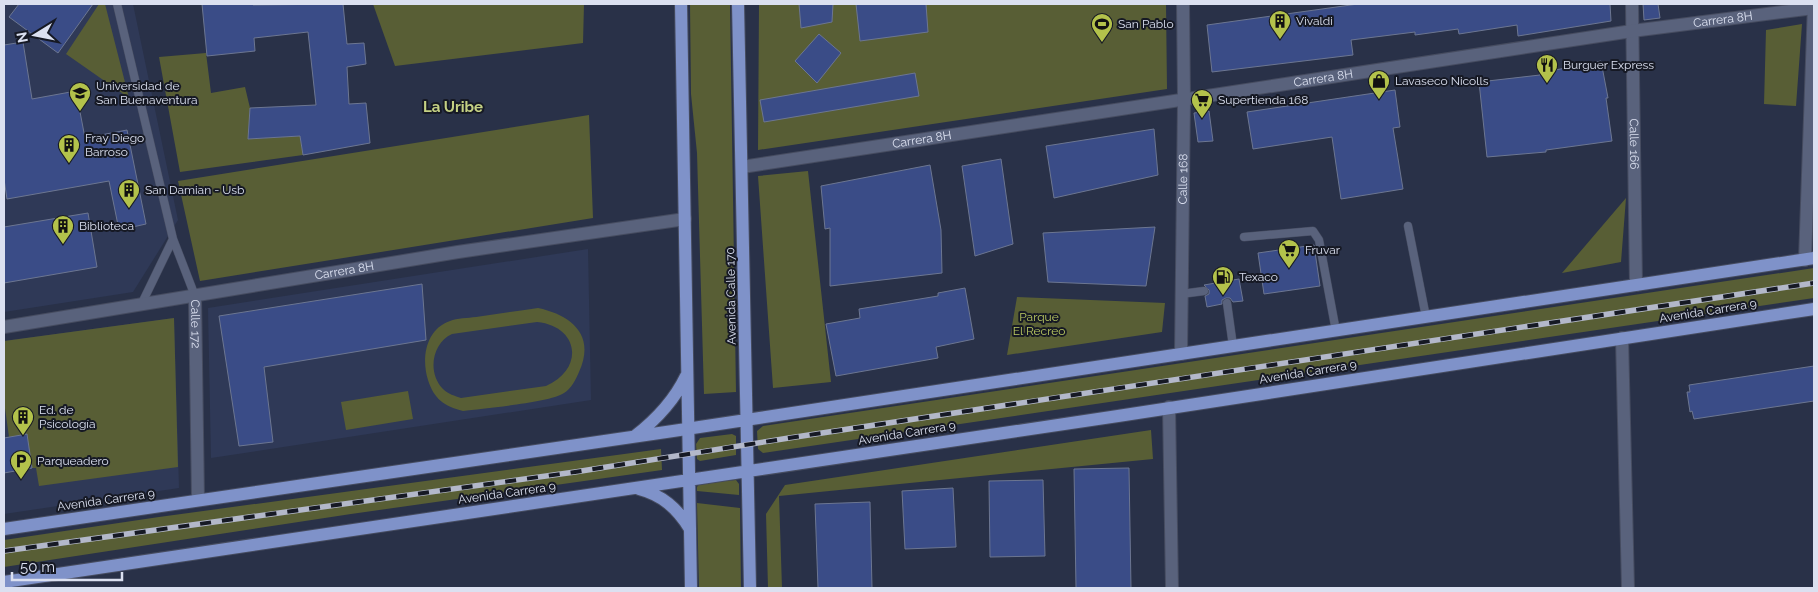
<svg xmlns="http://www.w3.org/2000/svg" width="1818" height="592" font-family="Raleway,sans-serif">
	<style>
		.built { fill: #2f3957 }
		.green { fill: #585e35; fill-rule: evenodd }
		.building { fill: #3a4c87; stroke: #6c7691 }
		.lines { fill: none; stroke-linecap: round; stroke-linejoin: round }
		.lane-casing { stroke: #464c60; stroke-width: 9 }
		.street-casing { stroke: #464c60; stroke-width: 14 }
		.primary-casing { stroke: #464c60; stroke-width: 14 }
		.lane { stroke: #59627c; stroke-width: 8 }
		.street { stroke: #59627c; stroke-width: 12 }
		.primary { stroke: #7f92c9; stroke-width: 12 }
		.rail-casing { stroke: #b3b8ca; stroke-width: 5.5 }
		.rail { stroke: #161924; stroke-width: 4; stroke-dasharray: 11; stroke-linecap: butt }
		.labels { text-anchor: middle; stroke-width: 4; stroke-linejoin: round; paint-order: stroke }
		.street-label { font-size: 12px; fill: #dbe0f0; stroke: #161924 }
		.poi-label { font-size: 12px; fill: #dbe0f0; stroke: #161924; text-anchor: start }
		.park-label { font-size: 12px; fill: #bbca62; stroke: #161924 }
		.quarter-label { font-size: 15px; font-weight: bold; fill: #c5d184; stroke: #161924 }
	</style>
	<rect width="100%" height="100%" fill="#293148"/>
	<!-- built -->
	<path class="built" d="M4,4H133L178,220L133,292L4,312Z
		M588,249L591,400L211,458L208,308Z
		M174,318L179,488L4,514V341Z"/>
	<!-- green -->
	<path class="green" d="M99,4H105L129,98L66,54Z
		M373,4H584L583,43L395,66Z
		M690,4H730L736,392L704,394L697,153L691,94Z
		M759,4H1166L1167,89L758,150Z
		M1802,24L1796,106L1764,104L1766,30Z
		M206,53L211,93L245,87L250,108L248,139L300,136L303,155L180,172L159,57Z
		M589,115L593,218L200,281L178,181Z
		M808,171L831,382L773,388L758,176Z
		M1626,198L1621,262L1562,273Z
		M1814,268V298L763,453L758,449L757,431L763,426Z
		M1017,297L1165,303L1162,332L1007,355Z
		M538,308C571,315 596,335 579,372C576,379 571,389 564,393C549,403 484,408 463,411C444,406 434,399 428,380C421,358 426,329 450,321C457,318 468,318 476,317C497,314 517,311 538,308ZM537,322C579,326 585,369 546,386L461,398C455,396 448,394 443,389C427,373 432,343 452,334Z
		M174,318L178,467L39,486L36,468H32L27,435L9,437L4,401V341Z
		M408,391L413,419L346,430L341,402Z
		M1151,430L1153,459L779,496L782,588H768L766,514L785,485Z
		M732,434L736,436V455L700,461L697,459L696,444L700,438Z
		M661,449L662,470L351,514L4,567V540L159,517Z
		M736,480L739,484V495L697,491V487L700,483Z
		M697,503L740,508L741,588H699Z"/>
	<!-- building -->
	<path class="building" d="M19,4H93L58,53L9,17Z
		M202,4H253V5L343,4L347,44L364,43L366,64L347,67L349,104L366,103L370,143L303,155L300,136L248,139L250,108L316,105L308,32L254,38L255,51L207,56Z
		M799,4H833L832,22L801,28Z
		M856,4H926L928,32L860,41Z
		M1358,4H1610L1611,21L1518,36L1517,25L1459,34L1458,29L1415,35V32L1351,40L1353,55L1212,72L1207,25Z
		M1643,4H1658L1660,18L1644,20Z
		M819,34L841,53L817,83L795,61Z
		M23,42L32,99L76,91L85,138L127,130L146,224L119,230L109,181L7,199L4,179V45Z
		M1601,61L1608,98H1606L1612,141L1546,150V152L1487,157L1479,82L1540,75V73Z
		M915,73L919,96L764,122L760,100Z
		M1395,90L1400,127L1393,128L1403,189L1341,199L1332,137L1253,149L1247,112Z
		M1209,111L1213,141L1198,142L1194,113Z
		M1154,129L1158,175L1054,198L1046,146Z
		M1001,159L1013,244L975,256L962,166Z
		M930,165L941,230L942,273L830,286V228L825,229L821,186Z
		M88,213L97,267L4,283V227Z
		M1155,227L1146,286L1048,282L1043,233Z
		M1314,245L1320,286L1264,294L1258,253Z
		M1239,279L1243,301L1233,302L1230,298H1226L1222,300V304L1207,307L1205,296L1209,294V290L1204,285Z
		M422,284L426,340L264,367L273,442L239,446L219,316Z
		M965,288L974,339L936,347L938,358L836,376L826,324L860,318L859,309L938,296V293Z
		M1814,366V401L1694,419L1692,411L1690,412L1687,392H1690L1689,385Z
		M27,434L32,468L4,473V438Z
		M1129,468L1131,588H1076L1074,469Z
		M1043,480L1045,556L990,557L989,481Z
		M953,488L956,547L905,549L902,491Z
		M870,502L872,588H818L815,504Z"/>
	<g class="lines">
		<!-- lane casing -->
		<g class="lane-casing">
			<path id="lane" d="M117,4L173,239L195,296
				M1408,226L1426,317
				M1244,237L1313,231L1319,240L1336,331
				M1181,294L1204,291
				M142,303L173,239
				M1227,303L1233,346"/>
		</g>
		<!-- street casing -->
		<g class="street-casing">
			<g id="street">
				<path id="s1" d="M1632,4L1636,285"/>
				<path id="s2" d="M742,167L1632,31L1814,8"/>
				<path d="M1805,260L1814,4"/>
				<path id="s3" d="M195,296L198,500"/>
				<path id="s4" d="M4,327L458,252L685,219"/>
				<path d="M1622,338L1628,588"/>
				<path id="s5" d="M1181,354L1184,100L1183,4"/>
				<path d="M1169,407L1172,588"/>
			</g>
		</g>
		<!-- primary casing -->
		<g class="primary-casing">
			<path id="primary" d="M681,4L691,588
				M738,4L750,588
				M635,436C657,419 674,401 686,376
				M639,489C662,495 677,508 690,529
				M4,529L673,431L1814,258
				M4,582L1118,416L1814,309"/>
		</g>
		<!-- lane -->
		<use href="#lane" class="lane"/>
		<!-- street -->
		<use href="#street" class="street"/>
		<!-- primary -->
		<use href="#primary" class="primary"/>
		<!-- rail casing -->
		<g class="rail-casing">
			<path id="rail" d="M4,551L575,472L789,438L1814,283"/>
		</g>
		<!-- rail -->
		<use href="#rail" class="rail"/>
	</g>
	<!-- icons -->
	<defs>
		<g id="building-pin" transform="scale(1.125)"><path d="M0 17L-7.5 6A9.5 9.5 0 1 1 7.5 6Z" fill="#b3c24b" stroke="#161924"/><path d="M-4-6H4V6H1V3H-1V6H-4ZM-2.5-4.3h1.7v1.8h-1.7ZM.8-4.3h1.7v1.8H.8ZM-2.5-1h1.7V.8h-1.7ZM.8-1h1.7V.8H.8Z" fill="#111"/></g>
		<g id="stadium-pin" transform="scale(1.125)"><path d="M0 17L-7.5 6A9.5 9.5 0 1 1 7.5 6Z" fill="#b3c24b" stroke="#161924"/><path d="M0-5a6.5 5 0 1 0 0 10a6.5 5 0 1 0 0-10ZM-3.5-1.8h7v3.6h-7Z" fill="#111"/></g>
		<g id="restaurant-pin" transform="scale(1.125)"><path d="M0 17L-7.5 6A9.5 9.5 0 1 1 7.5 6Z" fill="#b3c24b" stroke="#161924"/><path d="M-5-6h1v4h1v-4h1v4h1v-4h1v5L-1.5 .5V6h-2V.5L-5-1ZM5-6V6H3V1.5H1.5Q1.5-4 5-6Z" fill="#111"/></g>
		<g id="shop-pin" transform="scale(1.125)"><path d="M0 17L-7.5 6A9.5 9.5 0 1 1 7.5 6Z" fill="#b3c24b" stroke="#161924"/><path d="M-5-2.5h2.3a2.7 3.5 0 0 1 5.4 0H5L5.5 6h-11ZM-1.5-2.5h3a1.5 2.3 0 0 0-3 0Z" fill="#111"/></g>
		<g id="university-pin" transform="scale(1.125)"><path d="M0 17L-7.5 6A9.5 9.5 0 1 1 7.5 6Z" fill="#b3c24b" stroke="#161924"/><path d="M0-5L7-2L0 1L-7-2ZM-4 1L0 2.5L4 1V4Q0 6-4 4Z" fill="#111"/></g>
		<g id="supermarket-pin" transform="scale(1.125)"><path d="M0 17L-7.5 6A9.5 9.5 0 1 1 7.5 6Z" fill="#b3c24b" stroke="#161924"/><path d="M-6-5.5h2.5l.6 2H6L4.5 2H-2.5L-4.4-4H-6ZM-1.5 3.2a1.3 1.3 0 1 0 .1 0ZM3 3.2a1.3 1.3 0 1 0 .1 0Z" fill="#111"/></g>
		<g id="fuel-pin" transform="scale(1.125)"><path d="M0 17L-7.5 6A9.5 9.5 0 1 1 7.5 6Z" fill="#b3c24b" stroke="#161924"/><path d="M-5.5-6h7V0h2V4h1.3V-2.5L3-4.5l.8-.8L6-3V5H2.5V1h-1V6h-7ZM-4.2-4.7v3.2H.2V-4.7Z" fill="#111"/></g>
		<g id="parking-pin" transform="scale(1.125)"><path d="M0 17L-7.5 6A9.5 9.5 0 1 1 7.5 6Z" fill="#b3c24b" stroke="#161924"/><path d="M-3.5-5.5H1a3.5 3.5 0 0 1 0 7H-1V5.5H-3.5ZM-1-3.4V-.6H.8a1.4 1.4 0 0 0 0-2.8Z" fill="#111"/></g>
	</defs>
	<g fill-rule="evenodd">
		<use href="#building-pin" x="1280" y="21"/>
		<use href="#stadium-pin" x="1102" y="24"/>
		<use href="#restaurant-pin" x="1547" y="65"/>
		<use href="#shop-pin" x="1379" y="81"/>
		<use href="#university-pin" x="80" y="93"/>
		<use href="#supermarket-pin" x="1202" y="100"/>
		<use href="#building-pin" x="69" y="145"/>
		<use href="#building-pin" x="129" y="190"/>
		<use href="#building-pin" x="63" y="226"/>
		<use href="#supermarket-pin" x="1289" y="250"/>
		<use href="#fuel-pin" x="1223" y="277"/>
		<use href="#building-pin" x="23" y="417"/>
		<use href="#parking-pin" x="21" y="461"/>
	</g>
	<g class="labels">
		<!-- street labels -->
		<g class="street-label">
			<text dy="4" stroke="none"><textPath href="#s2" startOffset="992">Carrera 8H</textPath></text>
			<text dy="4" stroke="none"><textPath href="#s2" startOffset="588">Carrera 8H</textPath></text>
			<text dy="4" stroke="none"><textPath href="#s2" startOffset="182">Carrera 8H</textPath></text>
			<text dy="4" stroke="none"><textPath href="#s1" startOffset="140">Calle 166</textPath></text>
			<text dy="4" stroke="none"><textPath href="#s5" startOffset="175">Calle 168</textPath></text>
			<text dy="4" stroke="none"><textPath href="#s4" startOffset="345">Carrera 8H</textPath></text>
			<text transform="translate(731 296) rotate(-91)" y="4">Avenida Calle 170</text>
			<text transform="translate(1708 311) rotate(-9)" y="4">Avenida Carrera 9</text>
			<text dy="4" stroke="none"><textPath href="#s3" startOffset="28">Calle 172</textPath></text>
			<text transform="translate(1308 372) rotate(-9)" y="4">Avenida Carrera 9</text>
			<text transform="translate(907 433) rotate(-9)" y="4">Avenida Carrera 9</text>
			<text transform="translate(507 493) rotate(-8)" y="4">Avenida Carrera 9</text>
			<text transform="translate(106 500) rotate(-8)" y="4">Avenida Carrera 9</text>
		</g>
		<!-- poi labels -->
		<g class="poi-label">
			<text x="1296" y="25">Vivaldi</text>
			<text x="1118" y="28">San Pablo</text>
			<text x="1563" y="69">Burguer Express</text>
			<text x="1395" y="85">Lavaseco Nicolls</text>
			<text x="96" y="90">Universidad de<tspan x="96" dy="14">San Buenaventura</tspan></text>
			<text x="1218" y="104">Supertienda 168</text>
			<text x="85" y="142">Fray Diego<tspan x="85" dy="14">Barroso</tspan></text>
			<text x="145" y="194">San Damian - Usb</text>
			<text x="79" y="230">Biblioteca</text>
			<text x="1305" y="254">Fruvar</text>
			<text x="1239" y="281">Texaco</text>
			<text x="39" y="414">Ed. de<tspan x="39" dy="14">Psicología</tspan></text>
			<text x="37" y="465">Parqueadero</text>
		</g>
		<!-- park labels -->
		<g class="park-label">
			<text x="1039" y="321">Parque<tspan x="1039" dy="14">El Recreo</tspan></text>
		</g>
		<!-- quarter labels -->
		<g class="quarter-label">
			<text x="453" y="112">La Uribe</text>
		</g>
	</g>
	<!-- border -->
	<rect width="1818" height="592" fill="none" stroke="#dbe0f0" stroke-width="10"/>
	<!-- north arrow -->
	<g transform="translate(35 35) rotate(260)" stroke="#161924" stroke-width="4" paint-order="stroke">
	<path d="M0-4L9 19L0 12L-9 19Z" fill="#dbe0f0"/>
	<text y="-8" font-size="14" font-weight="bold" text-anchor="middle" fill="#dbe0f0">N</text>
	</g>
	<!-- scale -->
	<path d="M12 572v8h110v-8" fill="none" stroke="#dbe0f0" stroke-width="2.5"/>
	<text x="20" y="572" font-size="15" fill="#dbe0f0" stroke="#161924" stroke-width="4" paint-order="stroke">50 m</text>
</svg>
